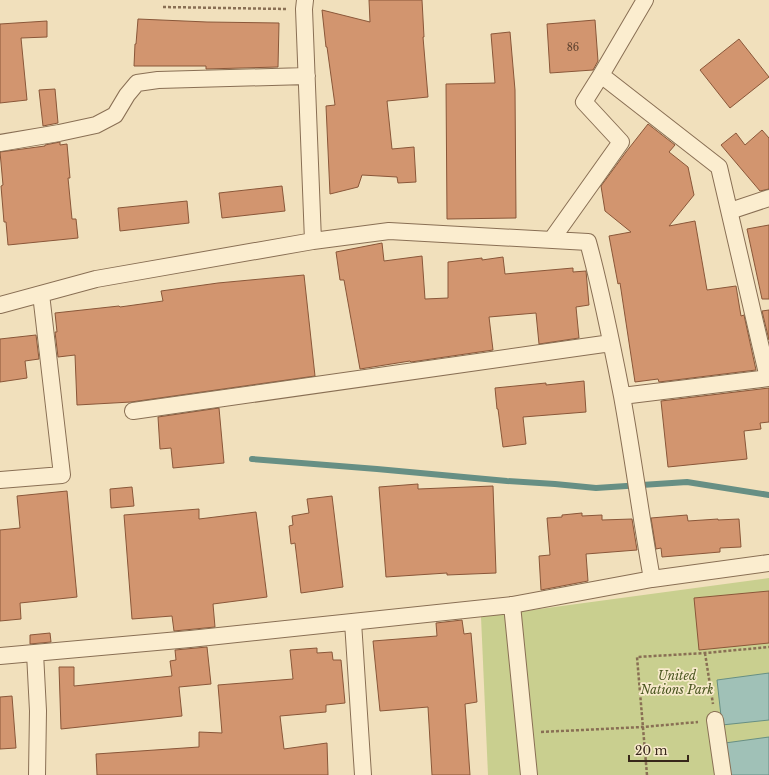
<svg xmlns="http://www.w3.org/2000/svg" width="769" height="775" font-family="'Libre Baskerville',serif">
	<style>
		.green { fill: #c9cf8f }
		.water { fill: #a0c1b7; stroke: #678f84 }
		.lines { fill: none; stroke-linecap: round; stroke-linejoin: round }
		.stream { stroke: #678f84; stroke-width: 6 }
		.building { fill: #d2956f; stroke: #8a5739 }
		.minor-casing { stroke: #896f54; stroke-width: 18 }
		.path { stroke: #896f54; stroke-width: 2.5; stroke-dasharray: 3 2; stroke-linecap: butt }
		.minor { stroke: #fbedcf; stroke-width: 16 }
		.labels { text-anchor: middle; stroke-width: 3.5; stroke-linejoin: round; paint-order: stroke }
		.number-label { font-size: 10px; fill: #5e422f }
		.park-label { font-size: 12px; font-style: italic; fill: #49551f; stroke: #f8eacc }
	</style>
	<rect width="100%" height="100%" fill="#f1e0bc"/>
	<!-- green -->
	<path class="green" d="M769,578V775H488L481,617Z"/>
	<!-- water -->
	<path class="water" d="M769,673V720L722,725L717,680Z
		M769,737V775H728L725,743Z"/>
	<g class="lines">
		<!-- stream -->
		<path class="stream" d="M252,459L377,469L507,481L555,484L596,488L687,482L769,495"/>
	</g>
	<!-- building -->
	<path class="building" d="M369,0H422L424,37H423L428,97L387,101L392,149L414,147L416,182L398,183L397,177L362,175L358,187L330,194L326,106L335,105L327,47H326L322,10L370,22Z
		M138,19L207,22L279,23L278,67L206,69V66H134L135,44H136Z
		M595,20L598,61L593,70L550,73L547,24Z
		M47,21V37L21,38L27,100L0,103V24Z
		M510,32L515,90L516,218L447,219L446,84L495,83L491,34Z
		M739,39L769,77L730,108L700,70Z
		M55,89L58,123L43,126L39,90Z
		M648,124L675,145L669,152L688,167L694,195L669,226L695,221L707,290L736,286L741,316L744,315L756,370L659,382L658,379L635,382L620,283L618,284L609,236L631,232L605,211L601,186L626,152Z
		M762,130L769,138V189L760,191L721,145L736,133L745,145Z
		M60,142V145L67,144L70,178H68L72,219H76L78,238L8,245L6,222H4L1,186L3,185L0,152L45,146V145Z
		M282,186L285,211L222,218L219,193Z
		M187,201L189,223L120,231L118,208Z
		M769,225V299H762L747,229Z
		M382,243L384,261L422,256L425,299L448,298V262L482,258V260L503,257L505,274L573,268V272L586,271L589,305L576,307L579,338L539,344L536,313L489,317L493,350L411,362L410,361L360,369L344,280H340L336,252Z
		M304,275L315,376L131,402L77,405L75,355L58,357L55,332H57L55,313L119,306L120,307L163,301L161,291L218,283Z
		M769,310V340L762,311Z
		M36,335L39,359L25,361L27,378L0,382V339Z
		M584,381L586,412L523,417L526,444L503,447L498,409H497L495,388L546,383V385Z
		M769,388V422L760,423L761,429L744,431L747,459L668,467L661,401Z
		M219,408L224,463L173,468L171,448L160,449L158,417Z
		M418,484V489L493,486L496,573L447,575V573L386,577L379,487Z
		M132,487L134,506L111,508L110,489Z
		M67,491L77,597L20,603L21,619L0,621V530L20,528L17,496Z
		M332,496L343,587L301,593L295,543L291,544L289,526L293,525L292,516L309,513L307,499Z
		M199,509V519L256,512L267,597L213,604L215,627L174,631L172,616L132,619L124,515Z
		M582,513V516L602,515V520L632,519L637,550L586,554L588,581L541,590L539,556L550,555L547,518L562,517V515Z
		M687,515L688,521L718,519V520L739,519L741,547L720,548V552L662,557L661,548L656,549L651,518Z
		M769,591V643L699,650L694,598Z
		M462,620L464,634L471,633L477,702L465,704L470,775H432L428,707L380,711L373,641L437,636L436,623Z
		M50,633L51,642L30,644V635Z
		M207,647L211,684L179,687L182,716L61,729L59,667H74V686L172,676L170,661L176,660L175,650Z
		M317,648V653L332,652L333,660H341L345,703L326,705V712L280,716L284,749L327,743L328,775H97L96,754L199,747V732L222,733L218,685L293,679L290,650Z
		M12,696L16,748L0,749V697Z"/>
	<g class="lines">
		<!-- minor casing -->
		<g class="minor-casing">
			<path id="minor" d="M305,0L304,9L313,241
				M601,75L719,167L768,378
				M0,143L59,133L96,125L115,115L127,95L137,83L158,80L307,76
				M730,211L769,198
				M552,239L621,142L584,102L601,75L645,0
				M0,305L96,279L313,241L389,231L588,242C602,293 612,345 622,396C633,457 641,518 652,579
				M622,396L769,378
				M133,411L611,343
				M0,480L62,475L41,294
				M512,605L529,775
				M353,622L363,775
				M35,653L38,711L37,775
				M0,656L190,639L512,605L652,579L769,563
				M715,720L723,775"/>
		</g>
		<!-- path -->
		<path class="path" d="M163,7L286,9
			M705,653L713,704
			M541,732L643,727L698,722
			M647,775L637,657L705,653L769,647"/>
		<!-- minor -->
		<use href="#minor" class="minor"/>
	</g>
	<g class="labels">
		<!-- number labels -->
		<g class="number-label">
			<text x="573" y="51">86</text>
		</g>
		<!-- park labels -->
		<g class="park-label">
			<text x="677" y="680">United<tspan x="677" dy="14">Nations Park</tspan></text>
		</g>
	</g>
	<!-- scale -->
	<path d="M629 755v6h59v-6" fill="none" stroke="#37271a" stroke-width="2"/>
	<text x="635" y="755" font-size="12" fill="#37271a" stroke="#f8eacc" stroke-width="3" paint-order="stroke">20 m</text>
</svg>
